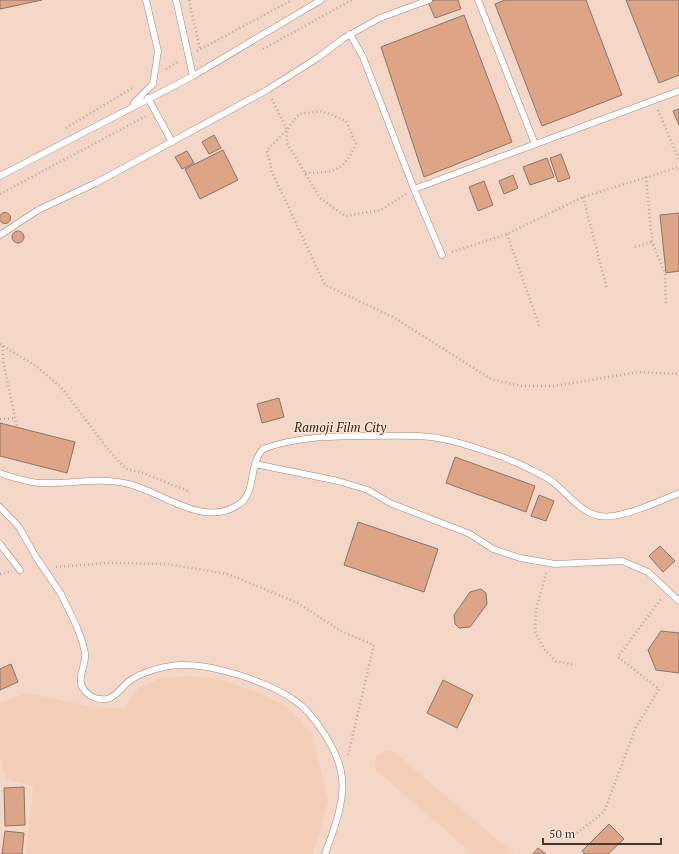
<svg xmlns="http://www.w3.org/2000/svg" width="679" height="854" font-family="'PT Serif',serif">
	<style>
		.built { fill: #f4d7c7 }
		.green { fill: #f5ceb8 }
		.building { fill: #dda485; stroke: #887469 }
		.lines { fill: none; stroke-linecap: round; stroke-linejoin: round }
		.lane-casing { stroke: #9c887d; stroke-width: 7 }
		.path { stroke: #b7a59c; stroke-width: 2.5; stroke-dasharray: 1 3; stroke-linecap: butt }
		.lane { stroke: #fff; stroke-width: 6 }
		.lane-bridge-casing { stroke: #9c887d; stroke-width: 7; stroke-linecap: butt }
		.lane-bridge { stroke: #fff; stroke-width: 6 }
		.labels { text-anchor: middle; stroke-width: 3; stroke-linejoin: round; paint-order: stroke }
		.park-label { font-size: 13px; font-style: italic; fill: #452008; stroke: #fce5d9 }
	</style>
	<rect width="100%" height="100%" fill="#fce5d9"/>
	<!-- built -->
	<path class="built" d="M0,0H679V854H0Z"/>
	<!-- green -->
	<path class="green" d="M189,676L219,679L256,692L286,706L312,734L328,801L313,854H26L33,786L6,779L0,756V703L27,693L92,707L124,708L139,687L162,678Z
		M386,751L394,752L514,854H473L376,770L374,763L377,756Z"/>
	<!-- building -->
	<path class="building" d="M0,0H42L0,9Z
		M434,0H458L461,9L435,18L428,2Z
		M505,0H586L622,95L542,126L495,4Z
		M626,0H679V75L659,83Z
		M464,15L512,142L424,177L381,47Z
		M679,109V125L673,111Z
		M214,135L221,148L209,154L202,142Z
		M223,150L238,180L200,199L185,169Z
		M187,151L194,163L182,169L175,157Z
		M561,154L570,178L558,182L550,158Z
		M547,158L554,177L530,185L523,167Z
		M513,175L518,188L504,194L499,181Z
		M484,181L493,205L478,211L469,187Z
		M-0.5 218a5.5 5.5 0 1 1 11 0a5.5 5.5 0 1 1-11 0Z
		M679,213V271L666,273L660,215Z
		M12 237a6 6 0 1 1 12 0a6 6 0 1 1-12 0Z
		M279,398L284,417L262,423L257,404Z
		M0,423L75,442L67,473L0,456Z
		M455,457L535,486L526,512L446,483Z
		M539,495L554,501L546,521L531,516Z
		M358,522L438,549L424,592L344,565Z
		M660,546L675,561L663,572L649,556Z
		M481,589L486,593L487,604L470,627L459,628L455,624L454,615L470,592Z
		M661,631L679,633V673L656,670L648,650Z
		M11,664L18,682L0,690V669Z
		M443,680L473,695L457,728L427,713Z
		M24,787L25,825L5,826L4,788Z
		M609,824L624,839L608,854H585L582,851Z
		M5,831L24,833L22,854H2Z
		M538,848L546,854H533Z"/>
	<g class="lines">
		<!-- lane casing -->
		<g class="lane-casing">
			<path id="lane" d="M176,0L193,76
				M478,0L535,144
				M350,34L363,57L414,189L679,91
				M148,98L172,142
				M134,103L153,84L158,51L146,0
				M0,176L193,76L321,0
				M414,189L442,255
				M0,235L38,210L96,183L267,90L319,57L344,38L380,18L429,0
				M255,464L338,481L368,490L390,503L470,534L493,549L520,558L555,564L622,561L648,572L679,601
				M0,473C14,478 29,483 44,483C73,484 99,477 129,484C162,492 203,528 238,505C257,493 248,465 263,449C298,436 336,436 373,436C393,436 412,435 431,437C456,440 503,456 526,467C535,472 545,476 553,482C567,493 580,512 599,516C619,520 660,501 679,493
				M0,507L19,527L36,557
				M0,544L20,570
				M61,594C70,613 81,632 85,653C87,666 73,681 87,693C92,698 100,700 107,699C116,697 121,688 128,682C140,672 169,664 185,665C216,665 268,682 294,700C314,713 340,753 342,778C345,802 333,832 325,854"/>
		</g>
		<!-- path -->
		<path class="path" d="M189,0L200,49
			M263,49L352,0
			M197,51L292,0
			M166,69L179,61
			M272,99L287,130L267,150L272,172L325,285L393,317L491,379L521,386H554L639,372L679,374
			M658,110L679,160
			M66,128L134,87
			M305,173C334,172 343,173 356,144L346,121L322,111L299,114L287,130V143L320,198L345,216L381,210L406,194
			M646,177L652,242L665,273L666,304
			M0,194L146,116
			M583,197L607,289
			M507,234L540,328
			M635,247L652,242
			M452,252L507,234L583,197L679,167
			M0,344L36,366L61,387L107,448L126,469L143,473L188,491
			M3,346V361L17,427
			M0,419L15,418
			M56,567L107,563L167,564L228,574L298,603L341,631L374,645L348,755
			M546,573L536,610L535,631L544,649L556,661L575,665
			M0,574L9,572
			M577,833L604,812L636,727L659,689L618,657L661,599"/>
		<!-- lane -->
		<use href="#lane" class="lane"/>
		<!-- lane-bridge casing -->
		<g class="lane-bridge-casing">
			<path id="lane-bridge" d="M36,557L61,594"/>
		</g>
		<!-- lane-bridge -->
		<use href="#lane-bridge" class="lane-bridge"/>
	</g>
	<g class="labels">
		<!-- park labels -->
		<g class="park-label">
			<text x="340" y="432">Ramoji Film City</text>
		</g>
	</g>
	<!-- scale -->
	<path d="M543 838v6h118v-6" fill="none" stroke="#423934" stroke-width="2"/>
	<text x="549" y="838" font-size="12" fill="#423934" stroke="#fce5d9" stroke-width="3" paint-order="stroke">50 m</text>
</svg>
